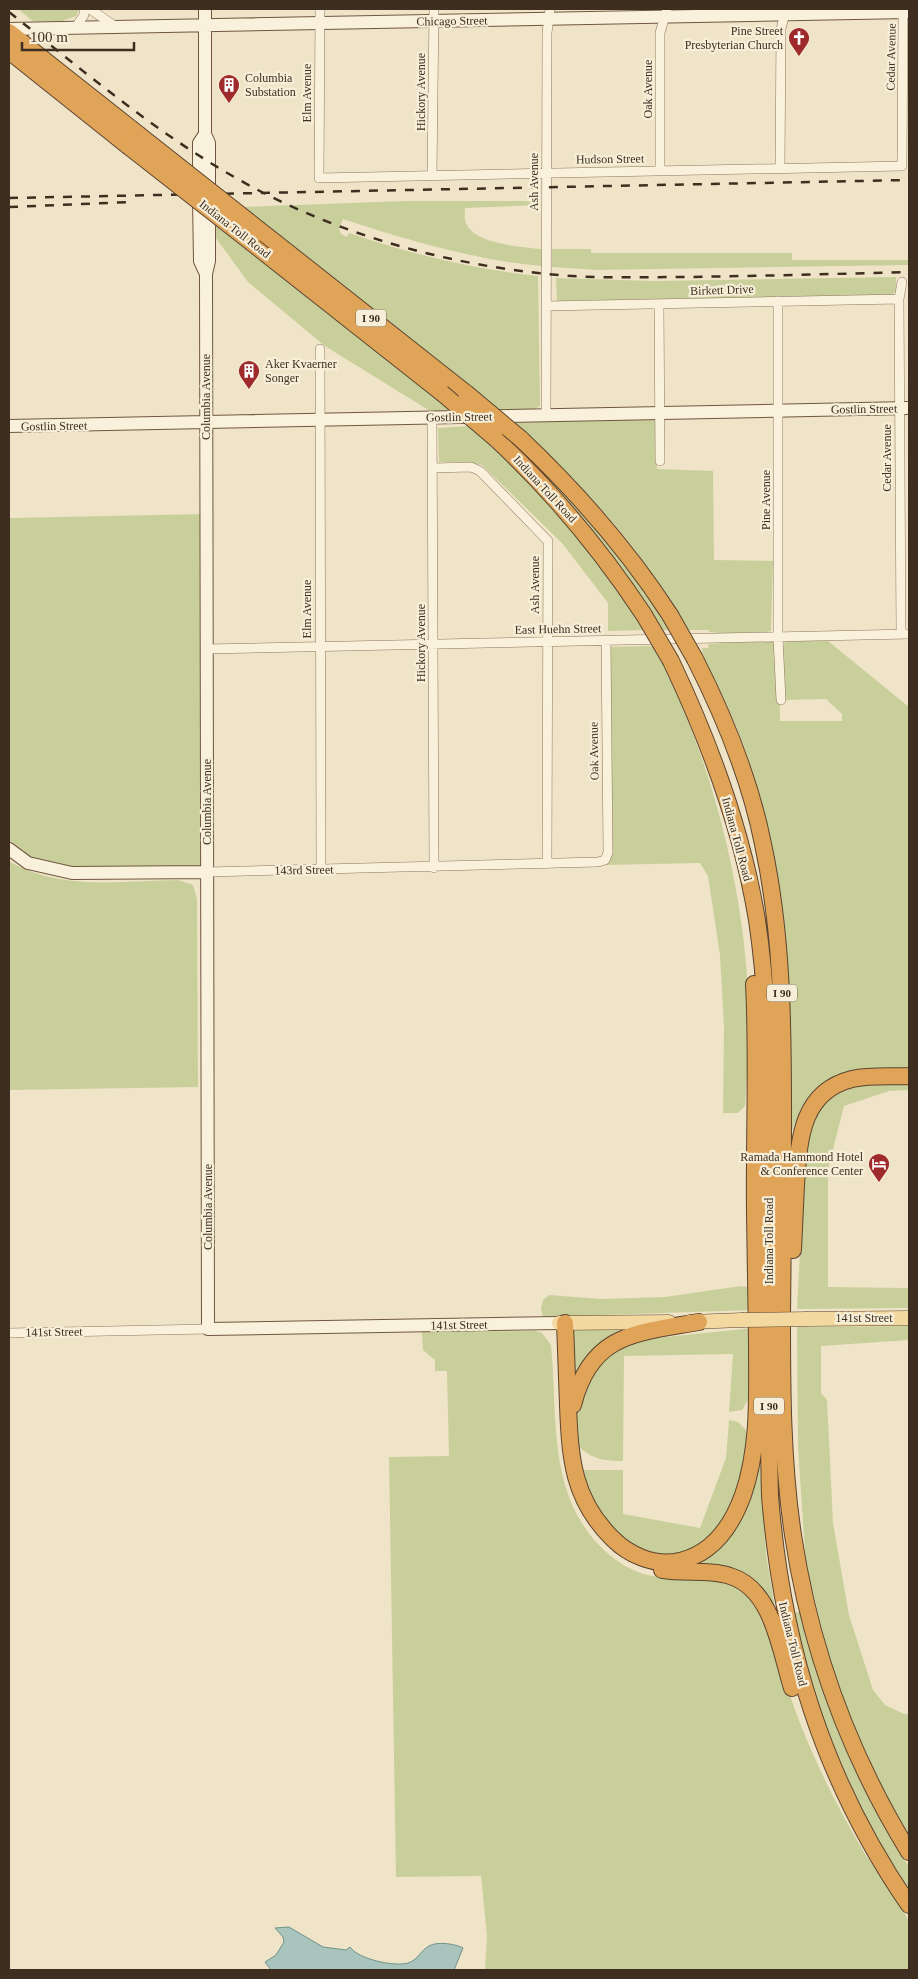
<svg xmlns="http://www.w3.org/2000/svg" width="918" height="1979" font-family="'Times New Roman',serif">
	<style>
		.green { fill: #c9cf9b }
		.water { fill: #a9c4bc; stroke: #6f938a }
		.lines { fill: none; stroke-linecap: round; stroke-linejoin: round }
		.street-casing { stroke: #8d765c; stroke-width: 10 }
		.secondary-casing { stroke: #6f573f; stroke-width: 14 }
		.primary-casing { stroke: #5b4430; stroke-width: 15 }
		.highway-casing { stroke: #5b4430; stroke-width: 18 }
		.street { stroke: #faf1dc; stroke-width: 9 }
		.secondary { stroke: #faf1dc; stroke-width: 12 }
		.primary { stroke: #f3d9a0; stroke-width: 14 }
		.highway { stroke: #e0a458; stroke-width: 16 }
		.rail { stroke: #3d2e20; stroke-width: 2.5; stroke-dasharray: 9 9; stroke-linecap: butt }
		.primary-bridge-casing { stroke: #5b4430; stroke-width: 15; stroke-linecap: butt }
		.highway-bridge-casing { stroke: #5b4430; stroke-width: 18; stroke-linecap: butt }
		.primary-bridge { stroke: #f3d9a0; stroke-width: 14 }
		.highway-bridge { stroke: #e0a458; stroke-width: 16 }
		.labels { text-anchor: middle; stroke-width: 4.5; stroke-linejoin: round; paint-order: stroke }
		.shield { fill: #f7eed8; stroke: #756857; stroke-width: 1 }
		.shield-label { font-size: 11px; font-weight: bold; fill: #3d2e20 }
		.street-label { font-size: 12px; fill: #3d2e20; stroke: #f7eed8 }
		.poi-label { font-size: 12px; fill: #3d2e20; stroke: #f7eed8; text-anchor: end }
	</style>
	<rect width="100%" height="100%" fill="#f0e4c8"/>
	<!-- green -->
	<path class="green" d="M18,9H79L76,16L62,21H33Z
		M406,201H521L539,202L541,205L465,208C465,212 464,219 466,223C473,244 523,247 541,249L542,266C474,260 407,240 343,219L339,229L341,234L347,237L349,233C410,254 473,269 538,276L540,406L535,409L430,411L325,346L248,282L213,234L215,208Z
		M552,249H591V253H792V260H909V265L597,270L552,267Z
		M896,277V289L893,295L557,301L556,278L654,281Z
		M655,418L657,469L713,471L714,560L773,561L771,631C752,637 729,635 709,632V630H686C667,598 648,566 625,537C591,495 552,459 512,423Z
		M488,423L512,439L601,530L672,630H660Z
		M472,426L535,487L602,566L647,630L608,631V603L562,543L482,465L466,462H439L438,428Z
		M206,514L207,872L72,873L9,849V518Z
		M779,639L780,721H842V714L826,699L784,700L781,657L785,641H828L909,707V1069C850,1070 816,1068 792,1131C790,1014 792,906 759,792C751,764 741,737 729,710C721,690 704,670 702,648H708L709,644Z
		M655,646C711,759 745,885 749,1011C750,1042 747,1074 745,1106L738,1113H723L724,1026L720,955L708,876L700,863L603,865L605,647Z
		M9,861C59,891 122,881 178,880L193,885L197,899L198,1087L9,1090Z
		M909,1082V1090L889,1091L844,1106L828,1169V1287L909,1288V1308L797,1309L806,1135L824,1101L839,1091L857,1085Z
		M741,1286L748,1287L753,1310L543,1317L541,1309L543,1300L549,1295L602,1299L665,1297Z
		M909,1326V1340L821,1346V1393L827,1400L833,1523L849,1615L873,1690L885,1705L904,1714H909V1838L878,1784L846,1705L829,1656L806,1565L798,1448L797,1327Z
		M753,1328L749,1398L742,1410L729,1412L733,1354L624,1356L623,1461C603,1461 592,1459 577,1445L576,1414L582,1392L605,1355L625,1343L647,1339Z
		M577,1329L631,1330L572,1385V1332Z
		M536,1331L542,1333L551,1345C558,1415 547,1489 598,1544C613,1560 631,1572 652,1576C675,1579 723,1575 742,1588C767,1605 776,1656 786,1684C805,1742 831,1796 862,1849C871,1864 907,1911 909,1923C912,1938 909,1955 909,1970H485L487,1936L481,1876L396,1877L389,1457L449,1456L447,1371H435V1360L423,1350L422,1332Z
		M729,1420L738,1422L746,1430C749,1479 724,1557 664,1555C652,1555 637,1553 628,1545C617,1536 602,1521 594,1509C587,1498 583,1482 579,1470H623V1514L700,1528L726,1458Z
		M755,1467H760L766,1554L776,1614L770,1605L699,1566V1561Z
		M802,1611L841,1736L879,1817L909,1867V1891L871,1829L823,1729L791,1614Z"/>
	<!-- water -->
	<path class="water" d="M289,1927L323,1947L346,1950L350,1947C358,1959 394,1967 408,1963C418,1960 421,1950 429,1946C437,1941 456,1944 463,1948L454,1970H271L265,1962L276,1955L284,1942L283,1937L275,1928Z"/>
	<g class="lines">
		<!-- street casing -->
		<g class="street-casing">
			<path id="street" d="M90,9L116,27
				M320,9L319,178L902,166L903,9
				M75,28L84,15V9
				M780,168L781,29L786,9
				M660,170V33L667,9
				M432,175L434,9
				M778,301V637L781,700
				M659,304L660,461
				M546,306L899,299
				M320,349L321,869
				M546,415L547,33L550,9
				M432,418L434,868
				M433,468L471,467L480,471L548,541L547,864
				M901,634L899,299L902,282
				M207,649L909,634
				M207,872L598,862L605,860L608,853L606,641
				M9,1333L208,1329"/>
		</g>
		<!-- secondary casing -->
		<g class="secondary-casing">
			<path id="secondary" d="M205,9V134L209,143V261L206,274L208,1329L559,1323
				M9,29L909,12
				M205,134L199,143V198L200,261L206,274
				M9,426L909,408
				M9,849L28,863L72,873L207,872"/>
		</g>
		<!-- primary casing -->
		<g class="primary-casing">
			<path id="primary" d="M807,1319L909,1318
				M690,1322L742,1320
				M559,1323L669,1322"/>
		</g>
		<!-- highway casing -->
		<g class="highway-casing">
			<path id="highway" d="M9,32L138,134
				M9,51L128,146
				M252,243L442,393
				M276,243L466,393
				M496,439C553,492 601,550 644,615
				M521,439C578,493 628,550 670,615
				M695,659C725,718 750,779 763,844C782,932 783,1020 783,1109C783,1177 783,1245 782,1313C782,1387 782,1462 793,1535C810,1648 850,1756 909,1852
				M671,661C710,743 742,829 757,920C769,1000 769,1082 769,1163C769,1274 767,1385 770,1496C782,1646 823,1780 909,1905
				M793,1250C794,1229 795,1207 796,1185C799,1142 800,1092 852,1079C870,1075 891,1077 909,1076
				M565,1323C566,1350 567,1378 568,1405C570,1459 573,1500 613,1539C629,1555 653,1565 675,1562C711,1556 731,1528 743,1495C760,1446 757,1392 757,1341C756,1298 756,1256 755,1213C754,1137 758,1060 754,984
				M573,1405C591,1333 636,1333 699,1322
				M662,1570C684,1574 709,1569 730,1576C773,1589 780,1650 792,1688"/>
		</g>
		<!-- street -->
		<use href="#street" class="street"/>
		<!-- secondary -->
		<use href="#secondary" class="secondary"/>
		<!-- primary -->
		<use href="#primary" class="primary"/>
		<!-- highway -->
		<use href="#highway" class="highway"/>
		<!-- rail -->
		<path class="rail" d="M9,12C80,68 150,128 229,174C323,229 430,261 538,273C586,279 636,277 685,277C759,276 834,274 909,272
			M9,198L909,180
			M9,207L131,202"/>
		<!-- primary-bridge casing -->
		<g class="primary-bridge-casing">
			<path id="primary-bridge" d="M742,1320L807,1319"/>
		</g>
		<!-- highway-bridge casing -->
		<g class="highway-bridge-casing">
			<path id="highway-bridge" d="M138,134L276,243
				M128,146L252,243
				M442,393L496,439
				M466,393L521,439
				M644,615L671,661
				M670,615L695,659"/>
		</g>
		<!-- primary-bridge -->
		<use href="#primary-bridge" class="primary-bridge"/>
		<!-- highway-bridge -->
		<use href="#highway-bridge" class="highway-bridge"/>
	</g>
	<!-- icons -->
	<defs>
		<g id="church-pin" transform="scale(1.125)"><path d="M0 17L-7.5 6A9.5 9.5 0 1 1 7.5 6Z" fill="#9e2a2b" stroke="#f7eed8"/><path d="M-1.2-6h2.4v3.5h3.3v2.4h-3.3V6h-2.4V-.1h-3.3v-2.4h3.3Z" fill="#fff"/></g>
		<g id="building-pin" transform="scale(1.125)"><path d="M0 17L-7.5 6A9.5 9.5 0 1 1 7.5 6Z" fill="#9e2a2b" stroke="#f7eed8"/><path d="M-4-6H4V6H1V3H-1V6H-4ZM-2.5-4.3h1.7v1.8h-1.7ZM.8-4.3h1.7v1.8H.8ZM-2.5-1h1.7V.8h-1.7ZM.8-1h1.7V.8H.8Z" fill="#fff"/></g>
		<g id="hotel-pin" transform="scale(1.125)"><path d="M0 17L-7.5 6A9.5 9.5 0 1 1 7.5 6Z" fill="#9e2a2b" stroke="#f7eed8"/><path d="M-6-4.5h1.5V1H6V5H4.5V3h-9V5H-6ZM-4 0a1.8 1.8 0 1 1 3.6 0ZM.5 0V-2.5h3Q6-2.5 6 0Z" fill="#fff"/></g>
	</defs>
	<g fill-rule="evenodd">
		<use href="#church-pin" x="799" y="38"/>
		<use href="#building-pin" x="229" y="85"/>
		<use href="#building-pin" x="249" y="371"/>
		<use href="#hotel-pin" x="879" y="1164"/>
	</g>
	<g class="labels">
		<!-- shield labels -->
		<g class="shield">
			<rect x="356" y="309.5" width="30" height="17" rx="4"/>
			<rect x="767" y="984.5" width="30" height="17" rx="4"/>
			<rect x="754" y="1397.5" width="30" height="17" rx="4"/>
		</g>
		<g class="shield-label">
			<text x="371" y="322">I 90</text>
			<text x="782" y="997">I 90</text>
			<text x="769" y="1410">I 90</text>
		</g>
		<!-- street labels -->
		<g class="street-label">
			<text transform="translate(452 21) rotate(-1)" y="4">Chicago Street</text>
			<text transform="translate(891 57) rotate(-89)" y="4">Cedar Avenue</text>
			<text transform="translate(648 89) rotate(-90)" y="4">Oak Avenue</text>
			<text transform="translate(421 92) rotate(-90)" y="4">Hickory Avenue</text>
			<text transform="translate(307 93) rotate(-90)" y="4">Elm Avenue</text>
			<text transform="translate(610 159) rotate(-1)" y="4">Hudson Street</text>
			<text transform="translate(534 182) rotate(-90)" y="4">Ash Avenue</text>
			<text transform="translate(235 229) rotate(38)" y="4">Indiana Toll Road</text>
			<text transform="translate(722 290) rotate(-2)" y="4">Birkett Drive</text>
			<text transform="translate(206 397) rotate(-90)" y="4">Columbia Avenue</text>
			<text transform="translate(864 409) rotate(-1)" y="4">Gostlin Street</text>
			<text transform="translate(459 417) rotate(-1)" y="4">Gostlin Street</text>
			<text transform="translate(54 426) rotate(-1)" y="4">Gostlin Street</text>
			<text transform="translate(887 458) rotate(-90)" y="4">Cedar Avenue</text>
			<text transform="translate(545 489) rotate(47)" y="4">Indiana Toll Road</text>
			<text transform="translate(766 500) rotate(-90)" y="4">Pine Avenue</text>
			<text transform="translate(535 585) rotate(-90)" y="4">Ash Avenue</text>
			<text transform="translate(307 609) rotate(-90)" y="4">Elm Avenue</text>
			<text transform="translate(558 629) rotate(-1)" y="4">East Huehn Street</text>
			<text transform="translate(421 643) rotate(-90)" y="4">Hickory Avenue</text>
			<text transform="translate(594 751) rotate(-91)" y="4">Oak Avenue</text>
			<text transform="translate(207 802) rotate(-90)" y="4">Columbia Avenue</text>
			<text transform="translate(737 839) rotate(75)" y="4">Indiana Toll Road</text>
			<text transform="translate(304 870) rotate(-1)" y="4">143rd Street</text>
			<text transform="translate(208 1207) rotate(-90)" y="4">Columbia Avenue</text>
			<text transform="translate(769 1241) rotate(-90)" y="4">Indiana Toll Road</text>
			<text x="864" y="1322">141st Street</text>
			<text transform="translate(459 1325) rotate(-1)" y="4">141st Street</text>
			<text transform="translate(54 1332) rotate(-1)" y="4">141st Street</text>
			<text transform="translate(793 1644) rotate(76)" y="4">Indiana Toll Road</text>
		</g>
		<!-- poi labels -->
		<g class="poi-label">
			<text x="783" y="35">Pine Street<tspan x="783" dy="14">Presbyterian Church</tspan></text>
			<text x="245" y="82" text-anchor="start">Columbia<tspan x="245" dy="14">Substation</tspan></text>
			<text x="265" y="368" text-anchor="start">Aker Kvaerner<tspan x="265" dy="14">Songer</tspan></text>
			<text x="863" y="1161">Ramada Hammond Hotel<tspan x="863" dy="14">&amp; Conference Center</tspan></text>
		</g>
	</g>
	<!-- border -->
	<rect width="918" height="1979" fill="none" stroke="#3d2e20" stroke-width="20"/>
	<!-- scale -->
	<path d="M22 42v8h112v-8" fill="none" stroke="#3d2e20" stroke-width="2.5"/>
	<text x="30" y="42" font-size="15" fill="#3d2e20" stroke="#f7eed8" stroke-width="4" paint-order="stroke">100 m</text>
</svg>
